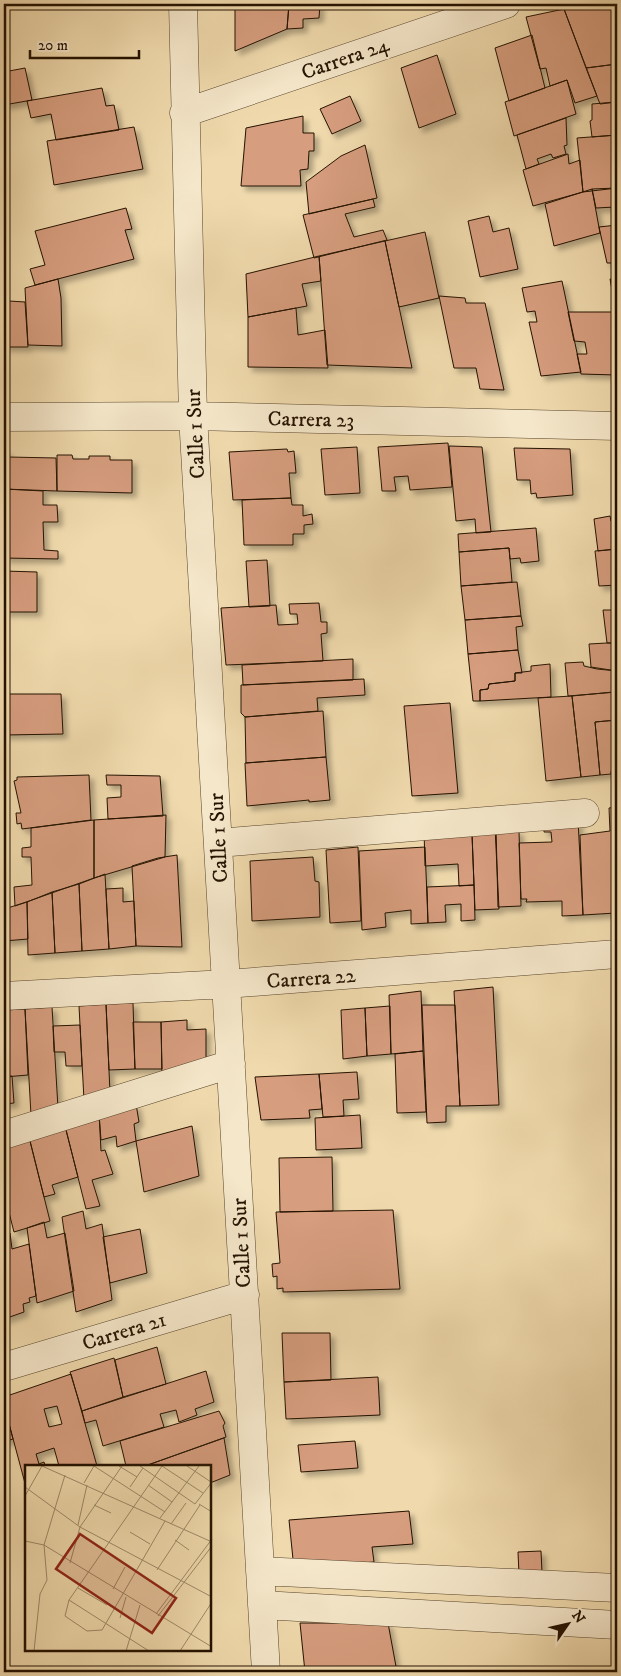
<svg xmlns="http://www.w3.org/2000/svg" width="621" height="1676" font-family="'IM FELL DW Pica',serif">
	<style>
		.building { fill: #d69d7e; stroke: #241200; fill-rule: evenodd; filter: url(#shadow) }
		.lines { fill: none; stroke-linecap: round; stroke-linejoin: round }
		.minor-casing { stroke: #57442b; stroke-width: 29 }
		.minor { stroke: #f5e7ca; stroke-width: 28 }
		.labels { text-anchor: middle; stroke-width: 4.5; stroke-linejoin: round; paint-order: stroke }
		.street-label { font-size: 21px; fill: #241200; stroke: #f5e7ca }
		.inset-road { fill: none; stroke: #9e8a68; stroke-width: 1 }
		.view { fill: #8f2418; fill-opacity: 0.15; stroke: #8f2418; stroke-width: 2.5 }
		.inset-edge { fill: none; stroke: #241200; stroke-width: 2.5 }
	</style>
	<defs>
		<filter id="shadow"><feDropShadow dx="4.5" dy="4.5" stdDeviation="2.5" flood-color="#0004"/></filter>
	</defs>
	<rect width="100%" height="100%" fill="#f0daad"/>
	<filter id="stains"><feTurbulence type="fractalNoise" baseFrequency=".004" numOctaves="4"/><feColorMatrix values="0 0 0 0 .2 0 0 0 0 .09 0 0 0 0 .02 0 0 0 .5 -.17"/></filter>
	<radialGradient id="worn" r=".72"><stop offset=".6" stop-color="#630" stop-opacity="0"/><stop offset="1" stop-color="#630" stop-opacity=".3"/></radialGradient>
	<!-- building -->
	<path class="building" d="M242,4H289L287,29L235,51V7Z
		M289,4H320L319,18L303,19V28L287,29Z
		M589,4H617V64L586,68L564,9Z
		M564,9L597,96L575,103L567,80L550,86L546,68L540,69L526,17Z
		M532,35L545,88L509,101L495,48Z
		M437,55L456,114L419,128L401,68Z
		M617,64V102L600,104L586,68Z
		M25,68L32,100L4,105V72Z
		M567,80L576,114L514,136L505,102Z
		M102,88L106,106L114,105L119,130L56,140L51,114L31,118L27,101Z
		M350,96L361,121L332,134L320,109Z
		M615,102H617V135L592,137L590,121L592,120V104Z
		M303,116V133H314V151H309L308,169L300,170L301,186H241L246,128Z
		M566,118L567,145L564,146L566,154L553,158L551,154L537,159L539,164L526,169L517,135Z
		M134,127L143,169L54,185L47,141Z
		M617,135V188L583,192L577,138Z
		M365,145L377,198L309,214L306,182L341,156Z
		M568,154L569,164L580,160L583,192L533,206L523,170Z
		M617,188V220L615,207L596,208L592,189Z
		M592,189L600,233L554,246L545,204Z
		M373,199L375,207L345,214L354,237L383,230L387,240L314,258L303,215Z
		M126,208L132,229L125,230L134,259L35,285L30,269L45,265L35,231Z
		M489,216L493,232L509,228L518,269L480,277L468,221Z
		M617,225V263H607L599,227Z
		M425,232L439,298L399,307L385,241Z
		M385,241L412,368L327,365L319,256Z
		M319,256L321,281L302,284L307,306L248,317L246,274Z
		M58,279L61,298L62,346L28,345L25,288Z
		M610,279H617V301H614Z
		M562,281L581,372L541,376L529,322H537L535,311L527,312L522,288Z
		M439,296L465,298L466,303H485L504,390L480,389L476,368H454Z
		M9,301L25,302L28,347H4V306H9Z
		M296,308L298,335L325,330L328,368L248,367V317Z
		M568,312H617V375L581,374L577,354H587L585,342L574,341Z
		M448,443L452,487L410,490L408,476L394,477L396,491H382L378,447Z
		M449,446L482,447L491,532L476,533L475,519L456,521Z
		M357,447L360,493L325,495L321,449Z
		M514,448L570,449L573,495L537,498L536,493L531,494L530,480H517Z
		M287,449L288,452L294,451L296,473H289L291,498L233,500L229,452Z
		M4,451H8V457L56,458L57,491L4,489Z
		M57,455H72L73,459H89V456H110V460H132V493L57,491Z
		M4,489L43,491V505H57L58,522H43L44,550L58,551V559L4,558Z
		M291,498L292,505H303V516L312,514L313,524L304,525V534H293V545H244L242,500Z
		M610,516L611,521H617V549L598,551L594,519Z
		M536,528L539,561L521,563L520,558L510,559L509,548L459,552L458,534Z
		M509,548L512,582L461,586L459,552Z
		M617,549V585L599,586L595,551Z
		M267,560L270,606L249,607L246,561Z
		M4,571L37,572V612H4Z
		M517,582L521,616L465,620L461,586Z
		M319,603L321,622H327V633L321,634L323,661L226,665L221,608L276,605L278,625L298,624L297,614H290L289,604Z
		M603,610H617V643H607Z
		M521,616L523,626L516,627L518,650L468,654L465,620Z
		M607,643H617V671L591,667L589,644Z
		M518,650L522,673H515V681L489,684L488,689L480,690V701H473L468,654Z
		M353,659V680L243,685L242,665Z
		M583,662L584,666L597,669L617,671V692L568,696L565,663Z
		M550,664L551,697L480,701V690L488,689L489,684L515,681V673L531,671V666Z
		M364,679L365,695L317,698L318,711L245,717L241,713V685Z
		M613,692H617V720L595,722L600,775L581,777L572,696Z
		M4,694H61L63,734L4,735Z
		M572,696L581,777L546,781L538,698Z
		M450,703L458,793L412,796L404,706Z
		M323,711L326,757L246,763L245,717Z
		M617,720V773L611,771V774L600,775L595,722Z
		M326,757L330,800L309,802V800L247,806L245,763Z
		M89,775L91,820L22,829L21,823L17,824L16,813H21L14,781L17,780V777Z
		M106,775L160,776L163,816L108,819L107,798L121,797V785H107Z
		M617,807L616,913L583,915L580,835L610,831L609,808Z
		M166,815L165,857L94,878V820Z
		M94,820V878L15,906L14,887L32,885L31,857H22V848L31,847V828Z
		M578,820L583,915L562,916V901L526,902L527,899H521L519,843L552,842L551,832H544V822Z
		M495,827L499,909L475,910L472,834Z
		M496,828L519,831L521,906L498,907Z
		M424,829L472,834L474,885L459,886L458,864L425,866Z
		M358,847L361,921L330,923L326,850Z
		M425,847L428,923L411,924V910L385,913L386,927L362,930L359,851Z
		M177,855L182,947L136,946L132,866L158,858Z
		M313,857L315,881L319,882L320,917L252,921L250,861Z
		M105,874L109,949L82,951L79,884Z
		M79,884L82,951L55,953L52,892Z
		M474,885L475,920L461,921V904L445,905L446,922L428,923L427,887Z
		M123,888V902L134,901L136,946L109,949L106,889Z
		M52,892L55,953L28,955L27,902Z
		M27,902L28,939L4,941V909Z
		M493,987L499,1105L460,1106L454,991Z
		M421,991L423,1051L391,1054L389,995Z
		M133,1003L135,1069L109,1070L106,1004Z
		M106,1004L110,1093L84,1100L79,1006Z
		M422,1005H455L460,1106H446V1122L427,1123Z
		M390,1006L391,1054L367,1056L365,1008Z
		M52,1007L58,1108L31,1115L25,1009Z
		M365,1008L367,1056L343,1059L341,1010Z
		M25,1009L28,1075L4,1077V1010Z
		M187,1020V1030L206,1029V1066L162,1078L161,1022Z
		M133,1022H161L162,1069H135Z
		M80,1025L82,1066H66L65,1052H54L53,1026Z
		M423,1051L426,1112L397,1113L395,1054Z
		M357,1072L359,1099L343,1100L344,1116L323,1117L319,1074Z
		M319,1074L322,1109L309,1110L310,1118L261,1120L255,1077Z
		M12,1076L14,1103L4,1104V1077Z
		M136,1104L139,1122L134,1124L136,1141L117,1147L116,1136L101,1140L99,1113Z
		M99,1113L101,1151L105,1150L113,1174L92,1180L100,1206L86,1209L65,1126Z
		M360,1115L362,1148L316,1150L315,1118Z
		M65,1126L78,1177L52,1185L55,1194L44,1197L29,1137Z
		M192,1126L199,1176L144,1192L136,1141Z
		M29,1137L50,1221L14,1232L4,1193V1142Z
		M332,1157L333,1211L280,1212L279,1158Z
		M393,1210L400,1289L283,1292V1288L277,1289V1276L273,1277L272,1264L280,1263L276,1212Z
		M83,1211L86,1229L102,1224L112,1300L76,1312L62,1217Z
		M44,1222L47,1238L65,1233L74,1291L37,1303L27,1228Z
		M140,1229L147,1273L110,1283L103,1237Z
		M10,1233L12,1249L29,1244L36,1296L29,1298L30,1302L23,1304L24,1312L4,1319V1235Z
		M282,1333H330L331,1380L284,1382Z
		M157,1347L166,1384L123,1397L115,1360Z
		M114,1358L123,1397L82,1411L70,1372Z
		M206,1371L214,1402L195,1409L197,1415L179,1422L176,1410L160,1414L164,1427L103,1446L96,1420L85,1423L82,1411Z
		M71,1374L97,1466H59L54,1448L36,1454L39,1464L44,1462L45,1466H26V1487L4,1405V1397ZM57,1406L62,1424L49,1427L44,1409Z
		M378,1377L380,1415L286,1419L284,1382Z
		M4,1405L13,1439L4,1442Z
		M219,1411L225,1423L223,1426L226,1437L145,1466H126L120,1441Z
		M224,1438L230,1475L210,1483V1466H145Z
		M355,1441L358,1468L301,1472L298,1445Z
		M409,1511L413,1544L372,1547L374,1562L294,1569L289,1520Z
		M541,1551L542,1573L519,1574L518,1552Z
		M300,1623H388L397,1672H305Z"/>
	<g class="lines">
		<!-- minor casing -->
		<g class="minor-casing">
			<path id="minor" d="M183,4L193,416L266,1672
				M184,113L506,4
				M4,417L193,416L617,426
				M218,843L585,813
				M4,996L226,984L617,954
				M4,1135L231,1064
				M4,1367L245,1295
				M260,1571L617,1588
				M262,1605L617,1625"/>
		</g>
		<!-- minor -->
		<use href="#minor" class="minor"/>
	</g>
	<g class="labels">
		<!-- street labels -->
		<g class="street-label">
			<text transform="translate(345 58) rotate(-19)" y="7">Carrera 24</text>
			<text transform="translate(311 419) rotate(1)" y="7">Carrera 23</text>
			<text transform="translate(195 434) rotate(-93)" y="7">Calle 1 Sur</text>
			<text transform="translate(218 838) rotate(-93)" y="7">Calle 1 Sur</text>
			<text transform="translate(311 978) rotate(-4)" y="7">Carrera 22</text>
			<text transform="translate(241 1243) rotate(-93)" y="7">Calle 1 Sur</text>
			<text transform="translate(124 1331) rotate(-17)" y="7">Carrera 21</text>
		</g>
	</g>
	<!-- overview -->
	<g transform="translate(25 1465)">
		<rect width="186" height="186" fill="#f0daad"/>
		<path class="inset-road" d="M17,1L187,77M69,1L140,47M94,1L112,12M115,1L170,39L187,17M137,1L44,135L40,151L62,166L77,165L140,56M137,1L178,28M162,1L186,17M59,18L69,1M123,20L147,37M0,22L55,62L187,132M105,22L118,3M0,31L17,1M174,39L187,47M69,40L86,48M135,53L174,1M146,59L161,38M53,60L62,20M105,67L125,79M150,75L164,85M0,76L19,80L187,182M45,98L55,62L97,1M132,105L175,40M53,123L82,140M88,124L100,102M44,135L124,186M131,149L187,74M133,151L187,81M95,153L101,132M9,186L15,129L22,115L19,80L40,10M101,186L115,140M155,186L187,137"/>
		<path class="view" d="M55,69L151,133L127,168L31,104Z"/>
		<rect width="186" height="186" class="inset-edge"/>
	</g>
	<!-- margin -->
	<rect width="621" height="1676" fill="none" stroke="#f0daad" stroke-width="20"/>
	<rect x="5" y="5" width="611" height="1666" fill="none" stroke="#241200" stroke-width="2.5"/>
	<rect x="10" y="10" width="601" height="1656" fill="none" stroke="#241200"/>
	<!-- north arrow -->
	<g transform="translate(568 1624) rotate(56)" stroke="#f5e7ca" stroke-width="4" paint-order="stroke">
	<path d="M0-4L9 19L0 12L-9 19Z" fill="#241200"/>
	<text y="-8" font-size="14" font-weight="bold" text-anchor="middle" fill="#241200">N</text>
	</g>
	<!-- scale -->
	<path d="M30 50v8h109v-8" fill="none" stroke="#241200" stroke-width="2.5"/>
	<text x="38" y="50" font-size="15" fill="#241200" stroke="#f5e7ca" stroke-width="4" paint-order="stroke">20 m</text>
	<rect width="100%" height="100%" filter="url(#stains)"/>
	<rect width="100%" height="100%" fill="url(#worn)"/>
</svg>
